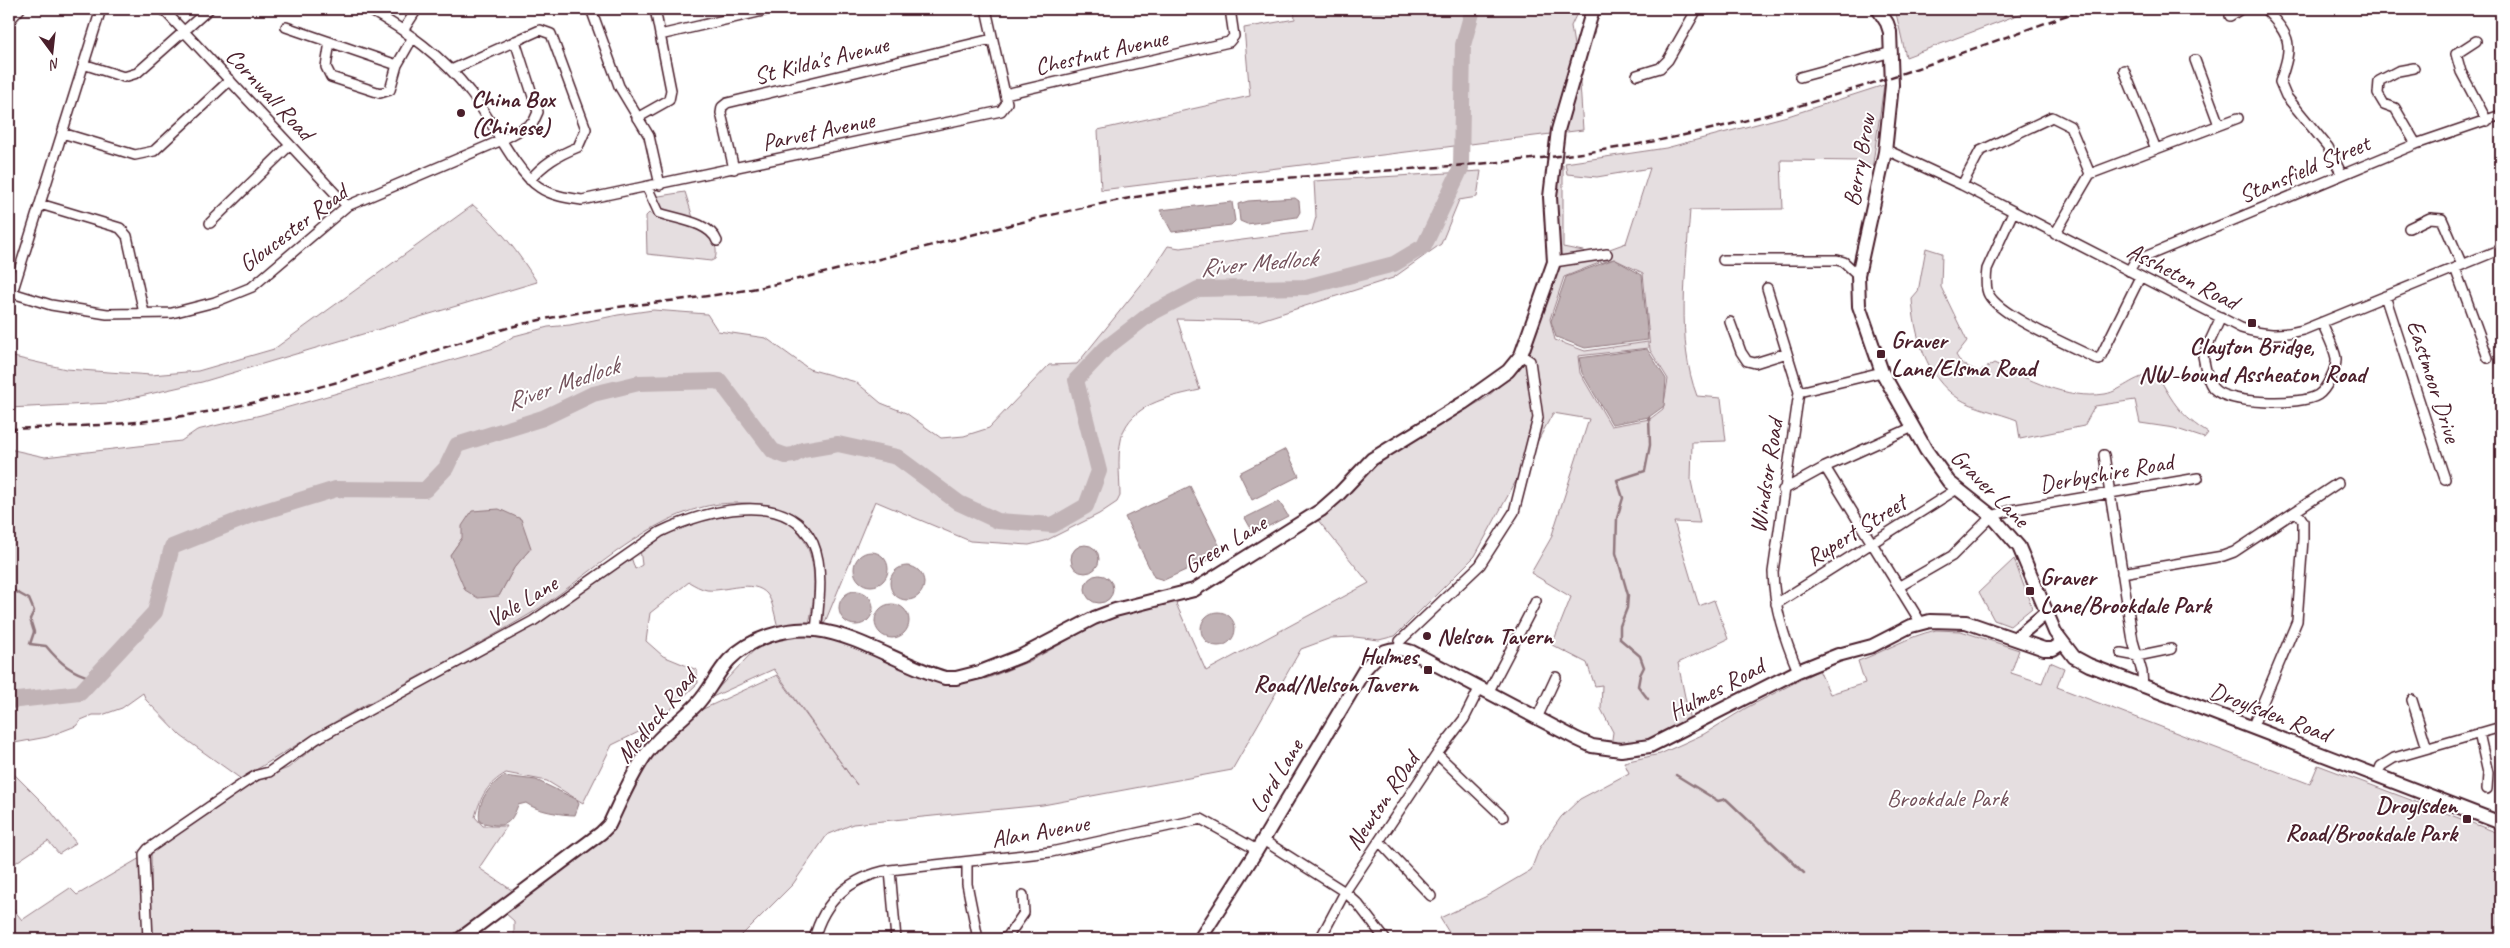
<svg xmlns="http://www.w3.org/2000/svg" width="2510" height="948" font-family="Caveat,sans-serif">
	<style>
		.green { fill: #e5dee0; stroke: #987e86; fill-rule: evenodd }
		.water { fill: #c1b3b6; stroke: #91787e }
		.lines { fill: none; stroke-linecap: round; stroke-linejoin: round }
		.stream { stroke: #91787e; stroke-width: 2.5 }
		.river { stroke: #c1b3b6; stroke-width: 16 }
		.street-casing { stroke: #4a1f2b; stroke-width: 12 }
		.secondary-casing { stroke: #4a1f2b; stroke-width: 16 }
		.street { stroke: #fff; stroke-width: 9 }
		.secondary { stroke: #fff; stroke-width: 12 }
		.rail { stroke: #4a1f2b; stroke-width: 2.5; stroke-dasharray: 8 4; stroke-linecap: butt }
		.poi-dot { fill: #4a1f2b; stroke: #fff; stroke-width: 2 }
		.labels { text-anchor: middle; stroke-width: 4; stroke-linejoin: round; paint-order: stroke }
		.street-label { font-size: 24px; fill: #4a1f2b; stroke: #fff }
		.poi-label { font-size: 24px; font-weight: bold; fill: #4a1f2b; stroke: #fff; text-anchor: start }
		.park-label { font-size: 24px; fill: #714f58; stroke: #fff }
		.water-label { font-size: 25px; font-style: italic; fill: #74535c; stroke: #fff }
	</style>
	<rect width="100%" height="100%" fill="#fff"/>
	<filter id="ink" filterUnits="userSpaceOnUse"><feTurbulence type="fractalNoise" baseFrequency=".02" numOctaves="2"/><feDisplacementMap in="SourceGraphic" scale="10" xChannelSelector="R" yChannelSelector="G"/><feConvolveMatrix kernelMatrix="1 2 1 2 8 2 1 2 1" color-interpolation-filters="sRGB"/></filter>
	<g filter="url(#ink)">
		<!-- green -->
		<path class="green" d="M1294,9H1579L1571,26L1580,83L1583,130L1101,190L1098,130L1250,96L1244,28L1295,19Z
			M1895,9H2033L1906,57Z
			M1884,85L1872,170L1861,161L1781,160L1783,209L1690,210C1686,269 1676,341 1697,396L1721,398L1726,441L1692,442L1691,481L1700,523L1674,522L1699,606L1714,600L1728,639L1678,663L1690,721L1640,744L1611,746L1613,732L1601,709L1602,685L1595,686L1587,663L1552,645L1571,597L1531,573L1551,538L1589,419L1553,413L1475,556L1395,636L1379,640L1355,637L1331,638L1301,649L1232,770L1043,805L853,824L827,835L793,884L738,939H514V921L505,913L615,829L645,763L701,710L777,675L857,785L774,669L708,699L759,645L792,634L822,635L956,684L988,678L1030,661L1119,612L1174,599L1206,671L1369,583L1317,519L1374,463L1486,398L1523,365L1552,275L1557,167L1563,165V247L1593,253L1599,263L1564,277L1550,319L1555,340L1585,351L1648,342V348L1578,356L1580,373L1611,426L1650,419L1663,409L1668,379L1650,350L1643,273L1614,259L1601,263L1596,254L1626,243L1650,168L1597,177L1567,174L1565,163L1666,148L1791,115Z
			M1481,171L1477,197L1459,200L1441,244L1393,278L1258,321L1177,319L1200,390C1173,396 1137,402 1124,430C1116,449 1120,476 1120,496L1117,502L1099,514L1045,541L1029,545L970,541L875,501L823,627C824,596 829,541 802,519C780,501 730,500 703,507C640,523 585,580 530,614C470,650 407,682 345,716C310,736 276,758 241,779L181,736L146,700L143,693L122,708L102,715H93L81,720L76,726L47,737L9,744V449L45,457L181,441L197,430L261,415L494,348L514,336L548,327L570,325L618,315L653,310L707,314L718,331L766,338L809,369L856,382L881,403L906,413L941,438L964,436L989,428L1049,365L1077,364L1149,275L1168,246L1180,248L1312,231L1316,217L1314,181ZM462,538L531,548L514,568L499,596L450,555Z
			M685,192L694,221L662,211L653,197Z
			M473,205C501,229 517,251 537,282L202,382L110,403L9,408V356L66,369L151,375L198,371L274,349Z
			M649,213C668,224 725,227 715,259L711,261L647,254L646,216Z
			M1926,248L1942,253L1941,287L1967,341L1956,355L1961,363L1979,372L1994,363C2028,379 2066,400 2105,394C2123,391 2138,371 2158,376C2174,404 2180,415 2208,433L2204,438L2174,428L2140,423L2135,400L2095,406L2084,426L2020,439L2017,420C2000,413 1973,408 1958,398C1926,378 1914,333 1912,299L1918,292Z
			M738,511C755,512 773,513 787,522C819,543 817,591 809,623L778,627C775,618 773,601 767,594C753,578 725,592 707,590C701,589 694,585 689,582L650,613L646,641L663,656L697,670L698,683L655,724L612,745L583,803L547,781L506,773C487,784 481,796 475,817L483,826H507L479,868L513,891L459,932L455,939H152L151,850L254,781L288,768L316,746L347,727L538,624L631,557L635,569L642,565L640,549C675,528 699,521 738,511Z
			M2014,559L2032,608L2010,626L1994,620L1979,592Z
			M1936,630L1961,631L2019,650L2011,673L2042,683L2050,662L2064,668L2057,687L2310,784L2318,765L2501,834V939H1453L1440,918L1485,897L1531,870L1539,849L1561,817L1580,799L1629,773L1624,762L1660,754L1704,734L1746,708L1819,670L1830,694L1865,683L1858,661C1886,651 1906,637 1936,630Z
			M9,769L48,808L76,843L59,854L48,841L9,867Z
			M140,858L145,939H9V904L22,920L70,888L77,895Z"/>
		<!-- water -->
		<path class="water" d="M1295,198L1299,201L1300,212L1297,217L1247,224L1240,221L1238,204L1248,201Z
			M1232,202L1235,221L1231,225L1172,232L1160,210Z
			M1614,259L1642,275L1648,340L1585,348L1556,337L1551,321L1566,277Z
			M1647,349L1666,379L1664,406L1649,417L1612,424L1582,373L1579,358Z
			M1286,449L1299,476L1252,500L1239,473Z
			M1190,486L1223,553L1164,580L1154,577L1125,517Z
			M1279,501L1288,516L1254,534L1245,518Z
			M499,509L521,519L531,548L514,568L499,596L478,598L465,590L450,555L462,538V526L472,511Z
			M1071 559a14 14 0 1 1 28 0a14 14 0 1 1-28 0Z
			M854 569a17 17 0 1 1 34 0a17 17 0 1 1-34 0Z
			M890 583a17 17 0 1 1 34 0a17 17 0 1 1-34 0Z
			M1085 589a14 14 0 1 1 28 0a14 14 0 1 1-28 0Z
			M839 608a17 17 0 1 1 34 0a17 17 0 1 1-34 0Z
			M875 621a17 17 0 1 1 34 0a17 17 0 1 1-34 0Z
			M1201 629a17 17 0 1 1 34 0a17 17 0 1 1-34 0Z
			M504,776L536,780L576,799L579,804L575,815C562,815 536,811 526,803L518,805C510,827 503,828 480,822C476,804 488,786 504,776Z"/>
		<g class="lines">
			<!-- stream -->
			<path class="stream" d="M9,588L29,599L34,611L30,619L34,632L30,644L46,646C60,663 72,673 93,678
				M1648,699L1638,686L1640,675L1644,667L1640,656L1620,639V626L1627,608L1628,595L1616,553L1617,518L1623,498L1617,480L1645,471L1650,445L1649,417
				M1676,775L1718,801L1726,799L1804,873"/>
			<!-- river -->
			<path class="river" d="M9,701L80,693L155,612L172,547L252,515L336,489L425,490L446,468L457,445L543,418L593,394L639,383L720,381L773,451L786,456L794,455L803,450L838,444L897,457L959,503L998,521L1053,525L1086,506L1099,471L1076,380L1106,348L1150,314L1198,289L1306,287L1394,264L1424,246L1461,168L1463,45L1473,9"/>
			<!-- street casing -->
			<g class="street-casing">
				<path id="street" d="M163,9L347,206
					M368,9C407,31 442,56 470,92C490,116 515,172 539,187C552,196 568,198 582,200L1001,111L1007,103L986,9
					M591,9L619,86L649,136L660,185
					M2265,9C2292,38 2293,43 2280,82L2286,96L2328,147L2342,175
					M2230,16L2241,9
					M9,21L20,9
					M286,27L397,65
					M404,29L417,9
					M660,35L772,9
					M2476,41L2456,54L2461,72L2487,121
					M330,42L326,67L331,77L380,93L390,90L397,65L413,37
					M2501,43V53
					M2195,60L2219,125
					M83,64L124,77L137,73L209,9
					M2414,68L2398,71L2379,81L2378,94L2384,104L2395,108L2416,144
					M451,70L540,30L551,34L586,129L578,147C558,155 543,164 530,180
					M2124,70L2156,149
					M1637,75L1660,68L1668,60L1697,9
					M1800,77L1892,52
					M1005,94L1229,42L1234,36L1230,9
					M637,118L669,100L671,90L655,9
					M62,133L135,155L154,151L230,80
					M1885,152H1891L1962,185L2241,328C2263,335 2281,336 2303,330L2501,249
					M734,169L721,113L722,107L727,103L992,39
					M2090,174L2238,118
					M1962,185L1980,151L2052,117L2070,126L2090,174L2055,234
					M647,187L659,213C676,219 710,222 717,241
					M40,204L120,228L127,236L144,313
					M2013,212L1987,269C1986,277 1985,288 1989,295C2001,317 2074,347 2099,360L2140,277
					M210,223L290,145
					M2409,228L2430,218L2442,219L2462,265
					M1723,260H1837L1844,262L1858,275
					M1554,262L1607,254
					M2455,268L2488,358
					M2129,271L2135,261L2416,144L2501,115
					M1767,288L1799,392L1773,572C1774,607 1784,638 1798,671
					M9,292L51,305L107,314L172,313L215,302L252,287L347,206L502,140L533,123L538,112L515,41
					M12,293L101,9
					M2385,296L2445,479
					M2221,317L2203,356C2205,365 2207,382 2214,389C2228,404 2301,406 2318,395C2326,390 2337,368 2336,358C2334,347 2326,333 2322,322
					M1730,322L1741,352L1747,361L1755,363L1787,353
					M1799,392L1882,372
					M2104,455L2133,641L2142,672L2143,687
					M1825,467L1921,623
					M1783,490L1825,467L1913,427
					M2122,573L2223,556L2234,552L2338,483
					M1900,586L1952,556L1992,516L2011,510L2198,478
					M1776,604L1957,489
					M1399,648L1400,641L1480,565L1514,512L1538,418L1530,361L1521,355
					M2121,653L2137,656L2171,649
					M1489,691L1536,601
					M2412,700L2427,748
					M1537,718L1556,677
					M2252,728L2297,621L2303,539V521L2297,512
					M2479,733L2488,773L2487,789
					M1437,754L1503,817
					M2377,776L2381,766L2394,758L2501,727
					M1263,840L1345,892L1358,904L1385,939
					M1379,841L1431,896
					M967,862V884L978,939
					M148,939L144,854L148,849L247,781L257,775L269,772L316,739L533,621L660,532C702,512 786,487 813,543C824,568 819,603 816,630
					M814,939C824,900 851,877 890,870
					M896,939L890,870L1051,852L1201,819L1257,850
					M1002,939L1008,936L1024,913L1023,895
					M1320,939L1345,892L1437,754L1464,719L1480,687"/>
			</g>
			<!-- secondary casing -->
			<g class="secondary-casing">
				<path id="secondary" d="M1878,9L1887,23L1890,32L1892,85L1885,152L1858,275L1859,306L1882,372L1926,450L1949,482L1992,516L2019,547L2055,632L2074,657L2089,665L2501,823
					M2016,638L2047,612
					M460,939L601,833L609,825C620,802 630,778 644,757C658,736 680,722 698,703C710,690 717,673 729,660C750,638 786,627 816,630C858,635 903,666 945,678H956L980,672L1021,656L1094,618L1115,610L1194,590L1321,510L1338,495L1372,459L1463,403L1508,371L1521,355L1554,262L1550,197L1558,130L1593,9
					M1200,939L1257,850L1365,669C1379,652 1390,644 1412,652L1577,739L1592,746L1621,750L1650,746L1798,671L1838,655L1872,646L1911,626L1930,621L1966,622L2044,649H2053L2062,643"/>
			</g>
			<!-- street -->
			<use href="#street" class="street"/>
			<!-- secondary -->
			<use href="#secondary" class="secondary"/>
			<!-- rail -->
			<path class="rail" d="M9,429C55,427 102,426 147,421C204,414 260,402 315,388C391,369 463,337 540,320C613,304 688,302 762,287C880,262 996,225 1115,201C1269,170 1427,174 1582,153C1756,130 1920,68 2084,9"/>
		</g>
	</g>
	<!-- markers -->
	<g class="poi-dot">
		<circle cx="461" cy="113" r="5"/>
		<rect x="2247" y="318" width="10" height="10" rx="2.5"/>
		<rect x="1876" y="349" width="10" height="10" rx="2.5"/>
		<rect x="2025" y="586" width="10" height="10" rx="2.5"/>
		<circle cx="1427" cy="636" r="5"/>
		<rect x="1423" y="665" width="10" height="10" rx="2.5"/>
		<rect x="2462" y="814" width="10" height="10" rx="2.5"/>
	</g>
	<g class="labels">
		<!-- street labels -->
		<g class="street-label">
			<text transform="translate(1101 52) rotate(-13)" y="8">Chestnut Avenue</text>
			<text transform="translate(821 60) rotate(-14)" y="8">St Kilda's Avenue</text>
			<text transform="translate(270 94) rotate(47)" y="8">Cornwall Road</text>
			<text transform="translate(818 131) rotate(-12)" y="8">Parvet Avenue</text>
			<text transform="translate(1859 160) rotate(-80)" y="8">Berry Brow</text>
			<text transform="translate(2304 169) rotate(-23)" y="8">Stansfield Street</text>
			<text transform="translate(293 228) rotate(-37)" y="8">Gloucester Road</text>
			<text transform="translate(2183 276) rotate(27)" y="8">Assheton Road</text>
			<text transform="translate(2434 381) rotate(72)" y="8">Eastmoor Drive</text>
			<text transform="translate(2106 473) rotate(-10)" y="8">Derbyshire Road</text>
			<text transform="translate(1766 476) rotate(-81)" y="8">Windsor Road</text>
			<text transform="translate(1990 488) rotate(45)" y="8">Graver Lane</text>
			<text transform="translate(1856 530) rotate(-32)" y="8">Rupert Street</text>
			<text transform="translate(1225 544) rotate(-31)" y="8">Green Lane</text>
			<text transform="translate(522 601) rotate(-31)" y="8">Vale Lane</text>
			<text transform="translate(1716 689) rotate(-28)" y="8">Hulmes Road</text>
			<text transform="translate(2270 712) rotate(21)" y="8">Droylsden Road</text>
			<text transform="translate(656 716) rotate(-51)" y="8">Medlock Road</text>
			<text transform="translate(1276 776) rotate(-59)" y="8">Lord Lane</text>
			<text transform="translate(1382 801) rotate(-56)" y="8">Newton ROad</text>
			<text transform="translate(1040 831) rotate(-10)" y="8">Alan Avenue</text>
		</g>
		<!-- poi labels -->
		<g class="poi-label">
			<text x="471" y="107">China Box<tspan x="471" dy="28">(Chinese)</tspan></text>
			<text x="1891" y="348">Graver<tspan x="1891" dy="28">Lane/Elsma Road</tspan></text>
			<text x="2252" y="354" text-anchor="middle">Clayton Bridge,<tspan x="2252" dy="28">NW-bound Assheaton Road</tspan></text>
			<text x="2040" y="585">Graver<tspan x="2040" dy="28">Lane/Brookdale Park</tspan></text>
			<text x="1437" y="644">Nelson Tavern</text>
			<text x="1418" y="664" text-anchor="end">Hulmes<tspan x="1418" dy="28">Road/Nelson Tavern</tspan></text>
			<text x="2457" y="813" text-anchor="end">Droylsden<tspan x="2457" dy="28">Road/Brookdale Park</tspan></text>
		</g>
		<!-- park labels -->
		<g class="park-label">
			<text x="1947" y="806">Brookdale Park</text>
		</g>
		<!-- water labels -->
		<g class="water-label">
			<text transform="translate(1258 262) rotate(-5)" y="9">River Medlock</text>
			<text transform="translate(562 383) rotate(-19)" y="9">River Medlock</text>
		</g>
	</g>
	<!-- margin -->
	<rect width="2510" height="948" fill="none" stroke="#fff" stroke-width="30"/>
	<rect x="15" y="15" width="2480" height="918" fill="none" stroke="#4a1f2b" stroke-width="2" filter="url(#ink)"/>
	<!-- north arrow -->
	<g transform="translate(52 52) rotate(165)" stroke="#ffffff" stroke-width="4" paint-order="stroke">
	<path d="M0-4L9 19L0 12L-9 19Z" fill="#4a1f2b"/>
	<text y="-8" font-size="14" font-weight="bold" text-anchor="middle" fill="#4a1f2b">N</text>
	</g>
</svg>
